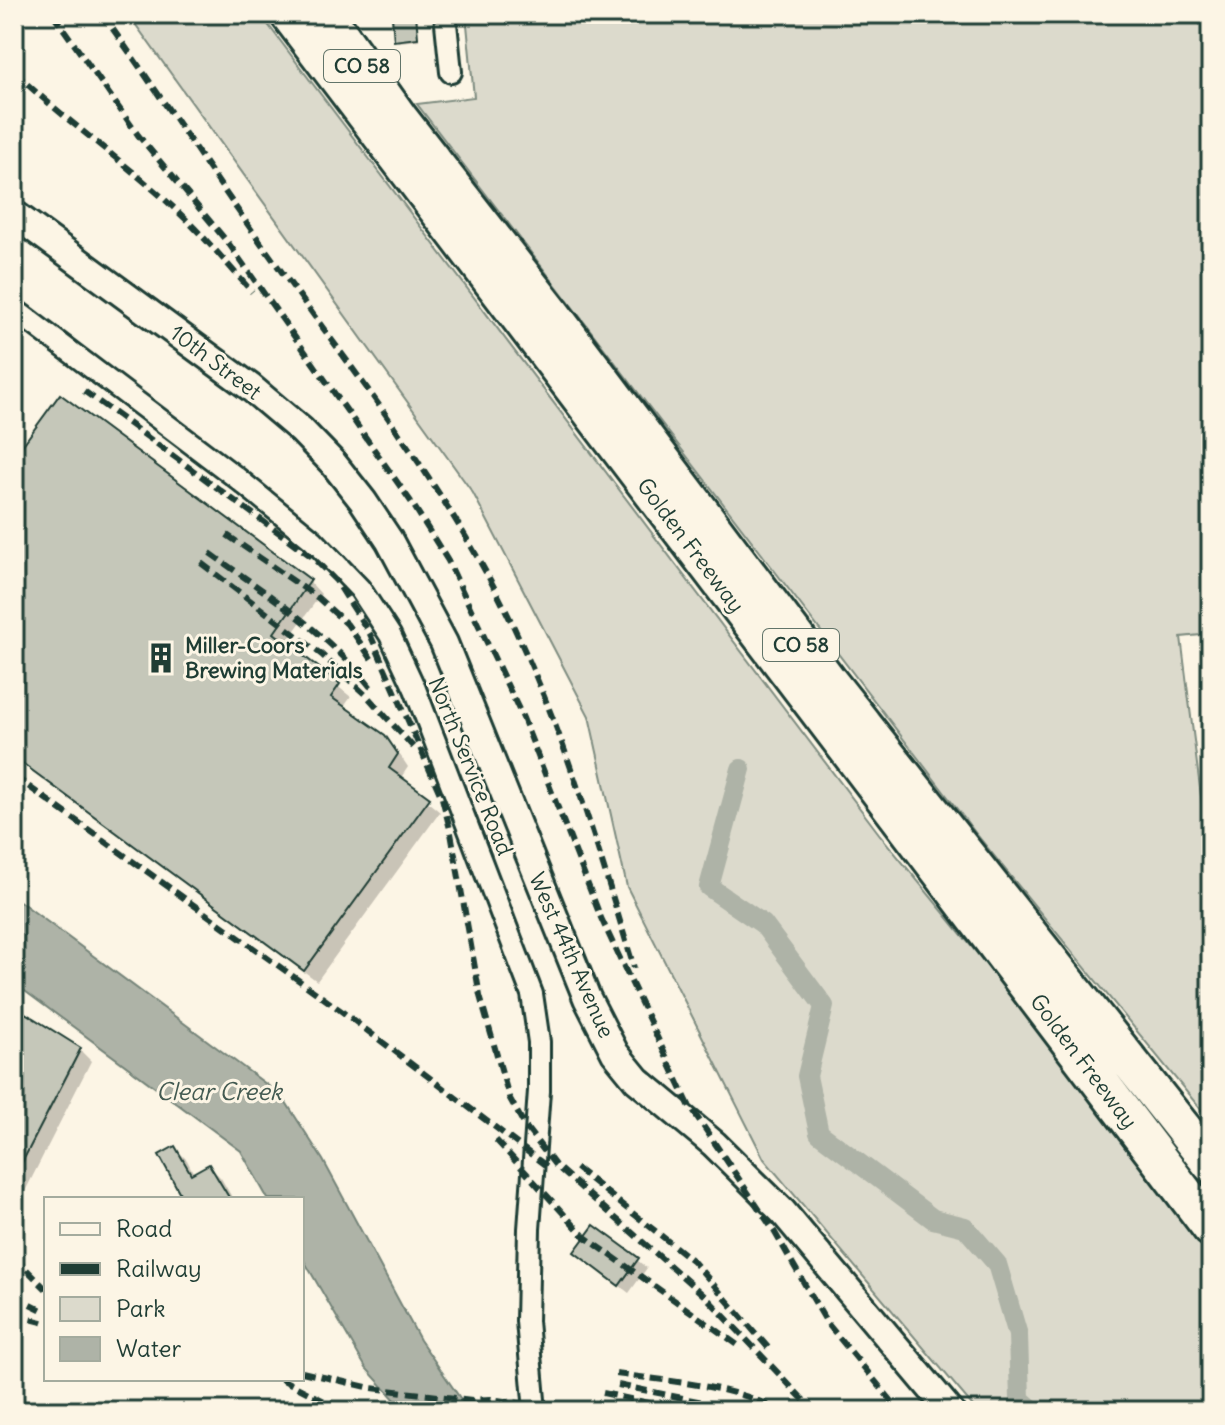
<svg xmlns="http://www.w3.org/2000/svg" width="1225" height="1425" font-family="Delius,sans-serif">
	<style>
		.green { fill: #dcdacc; stroke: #7e8c80; stroke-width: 2 }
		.water { fill: #aeb3a7; stroke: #758479; stroke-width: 2 }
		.shadow { fill: #0003 }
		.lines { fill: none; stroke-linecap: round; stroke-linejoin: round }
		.canal { stroke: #aeb3a7; stroke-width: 20 }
		.building { fill: #c5c7b9; stroke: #1f3d34; stroke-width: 2 }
		.minor-casing { stroke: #1f3d34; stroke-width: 26 }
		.tertiary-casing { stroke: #1f3d34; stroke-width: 32 }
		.motorway-casing { stroke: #1f3d34; stroke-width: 42 }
		.minor { stroke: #fcf5e5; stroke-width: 20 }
		.tertiary { stroke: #fcf5e5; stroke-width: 26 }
		.motorway { stroke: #fcf5e5; stroke-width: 36 }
		.rail { stroke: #1f3d34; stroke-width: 6; stroke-dasharray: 12 6; stroke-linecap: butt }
		.labels { text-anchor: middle; stroke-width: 6; stroke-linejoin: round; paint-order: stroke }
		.shield { fill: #fcf5e5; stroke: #617469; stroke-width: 2 }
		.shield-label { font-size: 20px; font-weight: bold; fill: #1f3d34 }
		.street-label { font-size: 22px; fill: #1f3d34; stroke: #fcf5e5 }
		.poi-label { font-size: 22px; font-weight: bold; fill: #1f3d34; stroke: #fcf5e5; text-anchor: start }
		.water-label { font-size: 24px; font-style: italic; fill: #435a51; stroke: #fcf5e5 }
	</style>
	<rect width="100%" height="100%" fill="#fcf5e5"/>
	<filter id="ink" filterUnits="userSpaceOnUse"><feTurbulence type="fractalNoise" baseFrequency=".0125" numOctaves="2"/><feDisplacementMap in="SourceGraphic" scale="16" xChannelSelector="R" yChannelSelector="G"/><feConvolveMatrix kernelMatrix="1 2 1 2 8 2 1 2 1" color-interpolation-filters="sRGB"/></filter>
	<g filter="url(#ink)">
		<!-- green -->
		<path class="green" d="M128,14H260L880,835L1211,1239V1411H977L764,1159L627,887L589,716L473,493Z
			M466,14H1211V634L1181,637L1211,876V1122L977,835L417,104L474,97Z"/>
		<!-- water -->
		<path class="water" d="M14,897L282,1096L323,1160L420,1340L469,1411H405L366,1368L302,1257V1199H268L241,1151L14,983Z"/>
		<!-- shadow -->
		<path class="shadow" d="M415,17L419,40L398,42L396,40Z
			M60,397L310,582L321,594L285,644L351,697L343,708L383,736L396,749L408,767L400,779L440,812L317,981L14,758V460Z
			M14,999L22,1007L20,1012L79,1049L91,1061L15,1211Z
			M175,1148L187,1160L194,1174L209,1166L221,1178L233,1199H173L182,1194Z
			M595,1227L647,1268L629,1293L576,1252Z"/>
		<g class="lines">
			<!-- canal -->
			<path class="canal" d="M741,769L709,887L763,924L824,1006L807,1076L819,1133L933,1219L965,1227L997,1264L1018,1335L1020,1399L1034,1411"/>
		</g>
		<!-- building -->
		<path class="building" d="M416,14L418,38L394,41L392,17Z
			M60,394L311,580L274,633L340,684L331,697L385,735L398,754L389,768L430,798L304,971L14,757V457Z
			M14,1006L81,1048L14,1178Z
			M175,1146L191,1174L209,1164L230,1199H183L159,1155Z
			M594,1225L639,1258L619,1286L574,1252Z"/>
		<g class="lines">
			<!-- minor casing -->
			<g class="minor-casing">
				<path id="minor" d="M445,14L451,72
					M14,309L237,478L313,540L360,589L390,635L415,689L532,994L539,1042V1091L529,1229L527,1321L535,1411"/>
			</g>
			<!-- tertiary casing -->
			<g class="tertiary-casing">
				<path id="tertiary" d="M14,214L250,387L301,430L333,463L363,501L389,540L444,643L587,998L615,1053L637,1080L714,1144L783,1212L950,1411"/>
			</g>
			<!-- motorway casing -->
			<g class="motorway-casing">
				<path id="motorway" d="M289,14L1211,1228
					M325,14L399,118L552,314L829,682L1211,1164"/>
			</g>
			<!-- minor -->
			<use href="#minor" class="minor"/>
			<!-- tertiary -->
			<use href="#tertiary" class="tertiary"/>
			<!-- motorway -->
			<use href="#motorway" class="motorway"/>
			<!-- rail -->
			<path class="rail" d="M53,14L138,135L229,244L412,503L448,561L523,718L601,918L689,1105L774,1231L827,1323L900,1411
				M102,14C160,94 213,177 271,257C350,366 435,474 497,593C558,711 596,841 634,968
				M14,72C65,120 122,160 173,207C201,233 226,262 252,292
				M84,391L311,556L336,581L370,634L442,798L451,833L480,996L509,1097L525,1126L555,1165L708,1299L814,1411
				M227,535L318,598L347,624L373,661
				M210,553C270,596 326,631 373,690
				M201,563L322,655L368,697L415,749
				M14,776L340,1010L549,1168
				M496,1140L585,1237L742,1348
				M576,1168L693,1261L771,1351
				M14,1257L46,1289
				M14,1296L46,1312
				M14,1315L46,1323
				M302,1372L371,1388L472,1400L491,1399L574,1411
				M616,1374C666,1381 735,1385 779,1411
				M281,1379L344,1411
				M618,1385L748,1411
				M603,1393L686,1411"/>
		</g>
	</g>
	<!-- icons -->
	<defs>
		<g id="building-bare" transform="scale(2.4)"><path d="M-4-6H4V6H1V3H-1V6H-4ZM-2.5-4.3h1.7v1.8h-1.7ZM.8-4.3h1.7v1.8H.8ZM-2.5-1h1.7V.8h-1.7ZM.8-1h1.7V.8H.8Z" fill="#1f3d34" stroke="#fcf5e5" stroke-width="2.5" paint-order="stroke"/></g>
	</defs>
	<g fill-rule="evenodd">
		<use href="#building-bare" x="161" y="658"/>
	</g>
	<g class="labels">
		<!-- shield labels -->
		<g class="shield">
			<rect x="324" y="50" width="76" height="32" rx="6"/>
			<rect x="763" y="629" width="76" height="32" rx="6"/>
		</g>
		<g class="shield-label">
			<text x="362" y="73">CO 58</text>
			<text x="801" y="652">CO 58</text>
		</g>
		<!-- street labels -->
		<g class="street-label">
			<text transform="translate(216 362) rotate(37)" y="8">10th Street</text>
			<text transform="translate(691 545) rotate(53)" y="8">Golden Freeway</text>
			<text transform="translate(471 766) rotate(68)" y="8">North Service Road</text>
			<text transform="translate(572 955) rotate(66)" y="8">West 44th Avenue</text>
			<text transform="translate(1084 1061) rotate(53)" y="8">Golden Freeway</text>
		</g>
		<!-- poi labels -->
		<g class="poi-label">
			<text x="185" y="653">Miller-Coors<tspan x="185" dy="25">Brewing Materials</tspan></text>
		</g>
		<!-- water labels -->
		<g class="water-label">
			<text x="219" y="1100">Clear Creek</text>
		</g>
	</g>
	<!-- margin -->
	<rect width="1225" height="1425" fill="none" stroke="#fcf5e5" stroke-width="48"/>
	<rect x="24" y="24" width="1177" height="1377" fill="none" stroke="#1f3d34" stroke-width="3" filter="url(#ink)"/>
	<!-- legend -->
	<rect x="44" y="1197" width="260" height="184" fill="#fcf5e5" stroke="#a4ab9e" stroke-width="2"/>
	<rect x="60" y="1223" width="40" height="12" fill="#fcf5e5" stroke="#a4ab9e" stroke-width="2"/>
	<text x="116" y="1237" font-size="24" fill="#1f3d34">Road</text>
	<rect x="60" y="1263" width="40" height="12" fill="#1f3d34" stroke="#a4ab9e" stroke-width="2"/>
	<text x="116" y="1277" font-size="24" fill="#1f3d34">Railway</text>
	<rect x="60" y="1297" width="40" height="24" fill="#dcdacc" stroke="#a4ab9e" stroke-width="2"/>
	<text x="116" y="1317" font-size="24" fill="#1f3d34">Park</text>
	<rect x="60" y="1337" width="40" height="24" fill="#aeb3a7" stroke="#a4ab9e" stroke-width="2"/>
	<text x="116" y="1357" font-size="24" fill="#1f3d34">Water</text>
</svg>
